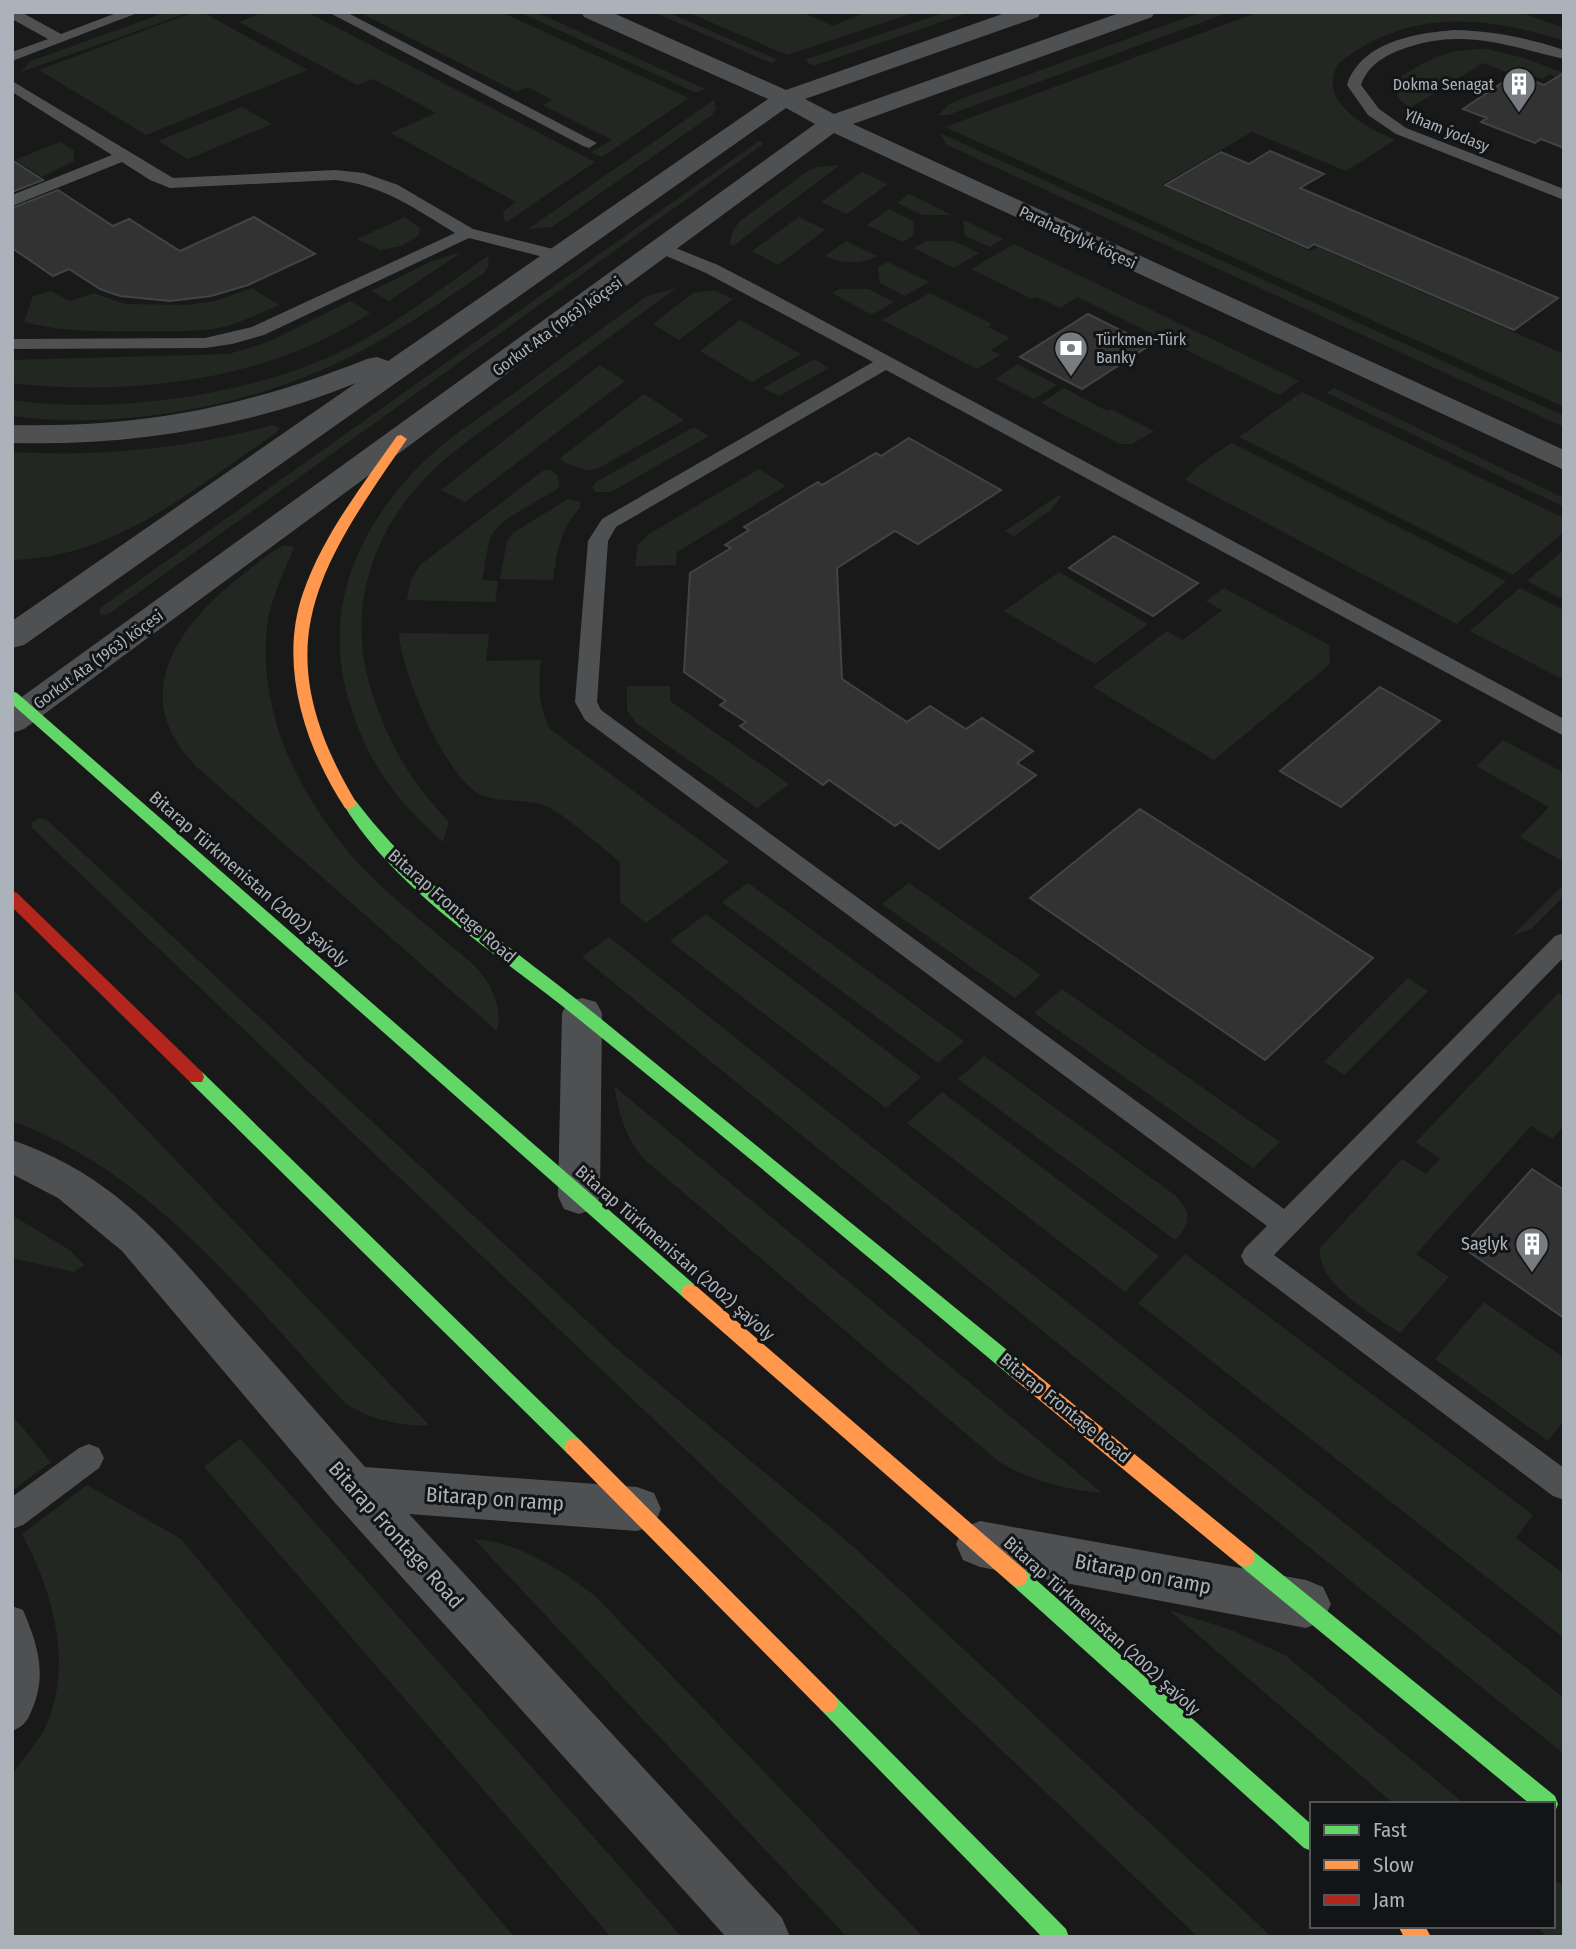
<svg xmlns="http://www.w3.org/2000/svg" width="1576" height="1949" font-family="'Fira Sans Condensed',sans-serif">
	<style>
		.green { fill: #222821 }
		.building { fill: #323233; stroke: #414445; stroke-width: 2 }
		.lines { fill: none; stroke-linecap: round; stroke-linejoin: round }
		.lane { fill: #4e5052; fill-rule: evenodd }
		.street { fill: #4e5052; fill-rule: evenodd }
		.fast { fill: #63d668; fill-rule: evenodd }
		.slow { fill: #ff974d; fill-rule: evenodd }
		.jam { fill: #b3261e; fill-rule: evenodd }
		.labels { text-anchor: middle; stroke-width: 6; stroke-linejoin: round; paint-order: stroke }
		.far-poi-label { font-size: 16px; fill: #abb2b9; stroke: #131415; text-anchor: end }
		.far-street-label { font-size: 16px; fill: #abb2b9; stroke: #131415 }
		.street-label { font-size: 18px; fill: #abb2b9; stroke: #131415 }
		.poi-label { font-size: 18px; fill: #abb2b9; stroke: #131415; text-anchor: end }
		.near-street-label { font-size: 21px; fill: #abb2b9; stroke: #131415 }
	</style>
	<rect width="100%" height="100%" fill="#191919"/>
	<!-- green -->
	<path class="green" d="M167,12H191L21,72L31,61Z
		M194,12H202L308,70L146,135L39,70Z
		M263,12H307L595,162L505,223L503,212L516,202L391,133L436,113L373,79L357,85L239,22Z
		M359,12H501L689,98L602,157L591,152L612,140L543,105L552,100L528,87L517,92Z
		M519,12H536L705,89L696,93Z
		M653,12H667L778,60L771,63Z
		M687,12H802L833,26L865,12H916L787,55Z
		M946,12H970L813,66L804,60Z
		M1202,12H1230L948,115H939L948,105L963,98Z
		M1259,12H1519L1564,28V41C1484,15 1407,8 1338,64C1316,102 1367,128 1395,140L1346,171L1252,132L1161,185L1310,251L1317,247L1564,354V407L945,127Z
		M1487,49L1524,58L1564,73V77L1560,79L1549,74L1542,79L1518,70L1512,74L1483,63L1410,108C1399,101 1392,93 1397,79C1430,59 1447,48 1487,49Z
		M714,100L716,108L712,115L552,227L528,229Z
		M242,107L272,124L188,159L158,141Z
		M940,133L1564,416V427L947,145Z
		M759,141L763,143L762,145L110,613L104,615L99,613L100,608Z
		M60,142L74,151V161L42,177L15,160Z
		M840,165L733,246L730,243L732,233L739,222L806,172L818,167Z
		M862,172L888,184L847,214L821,202Z
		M909,194L952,215H923L897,203Z
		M889,209L913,221L914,235L903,242L867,225Z
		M405,217L420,228L419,235L402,246L380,250L357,239Z
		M799,217L825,230L778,265L752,251Z
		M963,221L964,220L1003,239L990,247L965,236Z
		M846,241L877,256C861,265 842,264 825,256Z
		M926,241H954L979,253L954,268L914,248Z
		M1014,244L1299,381L1279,395L1077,297L1060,308L1037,297L1032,299L971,269Z
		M462,252L389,301L372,291L432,261Z
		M488,256L489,265L484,273C445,299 405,328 363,350C262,405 126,431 12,416V400C115,415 257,395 350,347C399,322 443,287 488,256Z
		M888,262L929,282L905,296L880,283L878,267Z
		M252,288L279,305C261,313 243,322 223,327C199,332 173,331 148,331C106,331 64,333 24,322L33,296L51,291L70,301L94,293L125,304L186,305L215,301Z
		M676,288C628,323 580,359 531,395C504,415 476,434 450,455C376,516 342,604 373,696C391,748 411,782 449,822L443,842C393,798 365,759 347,694C322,600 364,516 433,453C457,431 487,413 514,393C558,361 602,328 647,296Z
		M839,289H869L894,302L872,315L832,293Z
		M713,290L733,299L679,340L653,324L693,293Z
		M930,293L992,324L988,327L1010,338L991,350L1000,355L977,369L882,320Z
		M350,301L370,313C270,380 130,397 12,383V360L229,354L268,342Z
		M740,320L801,354L752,382L700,351Z
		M814,359L829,368L779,396L763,388Z
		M1017,364L1057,385L1034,399L995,379Z
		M600,365L625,381L465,502L441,490Z
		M1064,388L1107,411L1111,409L1154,431L1132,444H1120L1041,403Z
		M1334,388L1564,498V507L1327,393Z
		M1302,392L1564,518V532L1513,575L1239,437Z
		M644,394L684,420L597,469L585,470L563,462L560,458Z
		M273,425L279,428L277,432C196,487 116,558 12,560V452C100,457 188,449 273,425Z
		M694,427L709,436L611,492H595L592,487L596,482Z
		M1231,443L1506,581L1457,624L1185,480L1197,467Z
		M759,469L786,486L677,552L676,565L635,566L638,545L649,534Z
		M544,470H551L558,476L559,488L508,518L493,532L489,541L482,580L498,581L495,602L407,600L411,579L420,565Z
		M1059,495L1061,497L1050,511L1014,536L1005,531Z
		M568,499L580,502V508C560,529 557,552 553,580L500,579L507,541L513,533Z
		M284,545L294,547C284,573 270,599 267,627C258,713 297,791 351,855C378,887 413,913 445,941C458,952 474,963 484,977C495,993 502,1012 497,1031L199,769C126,699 175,628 240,577C254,566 268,553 284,545Z
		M1564,550V600L1527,581Z
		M1059,572L1148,624L1095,664L1004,611Z
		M1224,588L1329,645L1330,664L1214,760L1093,687L1167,631L1183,640L1222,610L1206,601Z
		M1520,588L1564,610V680L1470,631Z
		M399,633L489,634L486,661L541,660C538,685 538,706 550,729L729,862L646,923L620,902V862C602,848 567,816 548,807C527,797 498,804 479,794C444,774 401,672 399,633Z
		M627,686H670V701L789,784L757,808L636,723L627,710Z
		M1503,740L1564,773V862L1520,837L1549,807L1476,766Z
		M39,818L46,819L616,1348L856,1549L1272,1937H1198L32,828V822Z
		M748,883L964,1041L938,1063L722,902Z
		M909,883L1041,975L1015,998L882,904Z
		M1564,884V896L1531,929L1512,936Z
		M706,914L921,1077L886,1108L670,941Z
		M609,937L1564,1698V1754L582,957Z
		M1408,978L1428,991L1344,1075L1324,1062Z
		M12,989L429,1425C401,1427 368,1419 345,1403C246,1297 153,1173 12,1121Z
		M1062,989L1280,1142L1253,1168L1034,1013Z
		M1558,993L1564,996V1126L1552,1139L1531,1126L1416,1254L1449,1277L1400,1333C1374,1314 1316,1285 1320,1248L1402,1159L1426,1174L1440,1159L1416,1142Z
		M984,1056L1176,1196C1192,1213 1191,1224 1175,1240L958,1079Z
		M614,1086L1102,1493C1064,1489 1031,1481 998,1461L644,1159C625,1138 619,1113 614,1086Z
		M942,1092L1159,1256L1125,1292L907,1123Z
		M12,1215L71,1251L84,1265L74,1272L12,1258Z
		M1185,1254L1533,1515L1516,1538L1564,1574V1638L1138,1303Z
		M1484,1302L1564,1358V1421L1548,1441L1435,1359Z
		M12,1415L51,1462L12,1491Z
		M240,1439H241L682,1937H611L204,1467Z
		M87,1485L181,1539L514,1937H12C12,1898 12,1858 12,1819C12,1806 9,1789 12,1776C14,1769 39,1741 45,1728C74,1666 53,1591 22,1534Z
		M474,1539C519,1542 561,1570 595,1596L923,1937H847Z
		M1169,1610L1234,1631L1286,1656L1465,1804H1394Z
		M1553,1878L1564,1887V1937H1548L1536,1926H1553Z"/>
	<!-- building -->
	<path class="building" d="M1564,73V148L1541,139L1535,143L1481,122L1487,118L1463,109L1511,77L1517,75L1544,85Z
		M1270,151L1324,174L1300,188L1558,298L1514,330L1314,244L1308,248L1165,185L1221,152L1249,164Z
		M12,160L43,180L12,192Z
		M58,190L113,226L129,219L180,251L254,217L315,254L248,285L211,296L170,301L120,296L100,289L69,269L53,276L12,248V208Z
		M1088,314L1150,345L1082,389L1020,357Z
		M909,438L1001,490L918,544L895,531L837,568L842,679L907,722L930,706L966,729L982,718L1033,751L1017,763L1036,775L939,849L901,822L895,826L829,780L823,785L740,726L746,722L720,705L726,701L684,672L690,573L731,548L725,545L749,530L744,527L818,482L822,485L876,453L881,456Z
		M1114,536L1198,583L1153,616L1069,568Z
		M1380,687L1440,721L1341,807L1280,771Z
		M1140,809L1373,958L1265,1060L1030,898Z
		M1532,1169L1564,1190V1318L1462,1247Z"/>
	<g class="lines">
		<!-- lane -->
		<path class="lane" d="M12,12H21L61,34L119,12H140L12,61V52L48,39L12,19Z
			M328,12H346L597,143L589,148L583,146Z
			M1455,30C1493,31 1528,38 1564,50V59C1505,45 1460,27 1400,50C1382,57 1368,66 1361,85L1379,109L1406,128L1564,189V200L1396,134L1368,115L1347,85C1361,42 1415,33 1455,30Z
			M12,81L173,178L335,170L364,173L398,185L473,229L565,252L567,256L559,261L469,238L264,335L232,344L205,348L12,349V339L205,338L252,327L455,233C414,208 383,185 335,180L170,188L150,180L122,162L12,206V195L112,155L12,92Z
			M663,243L718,265L764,289L1564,719V736L886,370L616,527L608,541L597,702L601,710L1284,1209L1555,936L1564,933V957L1274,1255L1564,1468V1500L1553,1496L1245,1264L1241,1256L1245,1248L1267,1226L585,720L575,702L588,541L602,519L873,362L706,273L657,252L655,248Z
			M89,1444L99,1448L104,1458L99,1468L23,1525L12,1529V1497L79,1448Z
			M12,1606L23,1610C37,1643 47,1673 33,1707C28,1720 25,1726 12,1731Z"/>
		<!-- street -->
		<path class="street" d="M581,12H611L786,90L1008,12H1041L1038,17L805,99L834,114L1122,12H1155L1152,17L853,124L1564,450V470L834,133L24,729L12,733V704L815,124L786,108L24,645L12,648V621L356,383C246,428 130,446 12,443V425C143,428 246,407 367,359L377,357L388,361L768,99L584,17Z
			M582,998L596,1002L602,1013L600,1196L594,1209L579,1214L564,1209L558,1196L562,1013L568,1002Z
			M12,1140C117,1176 167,1242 237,1322C280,1370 322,1418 365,1467L637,1487L654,1493L661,1509L654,1525L637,1531L409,1514L782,1918L790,1937H726L336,1504L122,1251L58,1198L12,1174Z
			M980,1521L1306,1580L1323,1587L1331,1604L1323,1621L1306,1628L980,1567L963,1560L956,1544L963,1528Z"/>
		<!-- fast -->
		<path class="fast" d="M12,691L17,693L696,1286L699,1292L696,1298L690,1300L684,1298L12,704Z
			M350,799L355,800C425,892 512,947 600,1018C741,1133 882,1248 1023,1363L1025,1369L1023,1375L1016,1377L1009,1375C867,1256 725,1137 581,1021C499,954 399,895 343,804Z
			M196,1070L202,1072L581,1441L584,1447L581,1453L574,1456L567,1453L190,1082L188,1077L190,1072Z
			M1245,1547L1252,1550L1555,1796L1558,1804L1555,1812L1553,1804H1530L1238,1564L1235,1557L1238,1550Z
			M1018,1567L1025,1570L1312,1825V1851L1304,1848L1011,1584L1008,1577L1011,1570Z
			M828,1693L835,1696L1066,1929L1069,1937H1042L821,1710L818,1703L821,1696Z"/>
		<!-- slow -->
		<path class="slow" d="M401,435L407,439C314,573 264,648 357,804L350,809L345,808C305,747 278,665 303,593C323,535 362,486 397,436Z
			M690,1284L696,1286L1025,1570L1028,1577L1025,1584L1018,1587L1011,1584L684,1298L681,1292L684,1286Z
			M1016,1361L1023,1363L1252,1550L1255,1557L1252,1564L1245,1567L1238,1564L1009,1375L1007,1369L1009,1363Z
			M574,1438L581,1441L835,1696L838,1703L835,1710L828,1713L821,1710L567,1453L564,1447L567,1441Z
			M1398,1926H1425L1431,1937H1404Z"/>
		<!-- jam -->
		<path class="jam" d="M12,891L17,893L202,1072L204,1077L202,1082H190L12,907Z"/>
	</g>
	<!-- icons -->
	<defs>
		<g id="building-pin" transform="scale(1.75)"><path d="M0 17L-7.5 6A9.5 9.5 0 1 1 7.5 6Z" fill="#787c81" stroke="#131415"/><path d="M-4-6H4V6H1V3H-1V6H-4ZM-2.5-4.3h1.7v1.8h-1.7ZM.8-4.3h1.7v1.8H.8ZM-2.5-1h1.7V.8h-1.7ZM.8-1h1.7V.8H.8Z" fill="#fff"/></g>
		<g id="bank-pin" transform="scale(1.75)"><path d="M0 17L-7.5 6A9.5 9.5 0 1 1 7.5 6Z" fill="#787c81" stroke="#131415"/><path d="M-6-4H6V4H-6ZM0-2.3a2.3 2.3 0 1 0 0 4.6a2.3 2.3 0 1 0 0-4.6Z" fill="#fff"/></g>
	</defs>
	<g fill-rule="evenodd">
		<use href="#building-pin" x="1519" y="84"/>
		<use href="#bank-pin" x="1071" y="348"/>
		<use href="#building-pin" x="1532" y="1244"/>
	</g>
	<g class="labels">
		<!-- far-poi labels -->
		<g class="far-poi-label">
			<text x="1494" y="90">Dokma Senagat</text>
			<text x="1096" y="345" text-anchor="start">Türkmen-Türk<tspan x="1096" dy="18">Banky</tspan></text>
		</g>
		<!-- far-street labels -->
		<g class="far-street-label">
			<text transform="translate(1447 130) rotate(22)" y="6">Ylham ýodasy</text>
			<text transform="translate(1078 237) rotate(25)" y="6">Parahatçylyk köçesi</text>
			<text transform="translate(557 326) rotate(-36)" y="6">Gorkut Ata (1963) köçesi</text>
			<text transform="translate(98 659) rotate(-36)" y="6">Gorkut Ata (1963) köçesi</text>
		</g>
		<!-- street labels -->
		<g class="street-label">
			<text transform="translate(249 879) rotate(41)" y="6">Bitarap Türkmenistan (2002) şaýoly</text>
			<text transform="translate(452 906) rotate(41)" y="6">Bitarap Frontage Road</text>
			<text transform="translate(675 1253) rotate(41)" y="6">Bitarap Türkmenistan (2002) şaýoly</text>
			<text transform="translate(1065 1408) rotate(39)" y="6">Bitarap Frontage Road</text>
			<text transform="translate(1102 1626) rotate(42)" y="6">Bitarap Türkmenistan (2002) şaýoly</text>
		</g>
		<!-- poi labels -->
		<g class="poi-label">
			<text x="1508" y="1250">Saglyk</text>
		</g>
		<!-- near-street labels -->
		<g class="near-street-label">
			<text transform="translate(495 1499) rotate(4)" y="7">Bitarap on ramp</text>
			<text transform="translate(396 1535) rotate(48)" y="7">Bitarap Frontage Road</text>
			<text transform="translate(1143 1574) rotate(11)" y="7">Bitarap on ramp</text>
		</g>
	</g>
	<!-- border -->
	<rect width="1576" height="1949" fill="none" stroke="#abb2b9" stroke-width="28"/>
	<!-- legend -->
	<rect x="1310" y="1802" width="245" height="126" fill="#131415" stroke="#505357" stroke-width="2"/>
	<rect x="1324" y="1825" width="35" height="10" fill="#63d668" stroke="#505357" stroke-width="2"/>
	<text x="1373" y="1837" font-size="21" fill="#abb2b9">Fast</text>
	<rect x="1324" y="1860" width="35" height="10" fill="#ff974d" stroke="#505357" stroke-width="2"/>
	<text x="1373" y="1872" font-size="21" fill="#abb2b9">Slow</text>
	<rect x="1324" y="1895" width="35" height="10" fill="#b3261e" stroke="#505357" stroke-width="2"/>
	<text x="1373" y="1907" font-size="21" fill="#abb2b9">Jam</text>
</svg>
